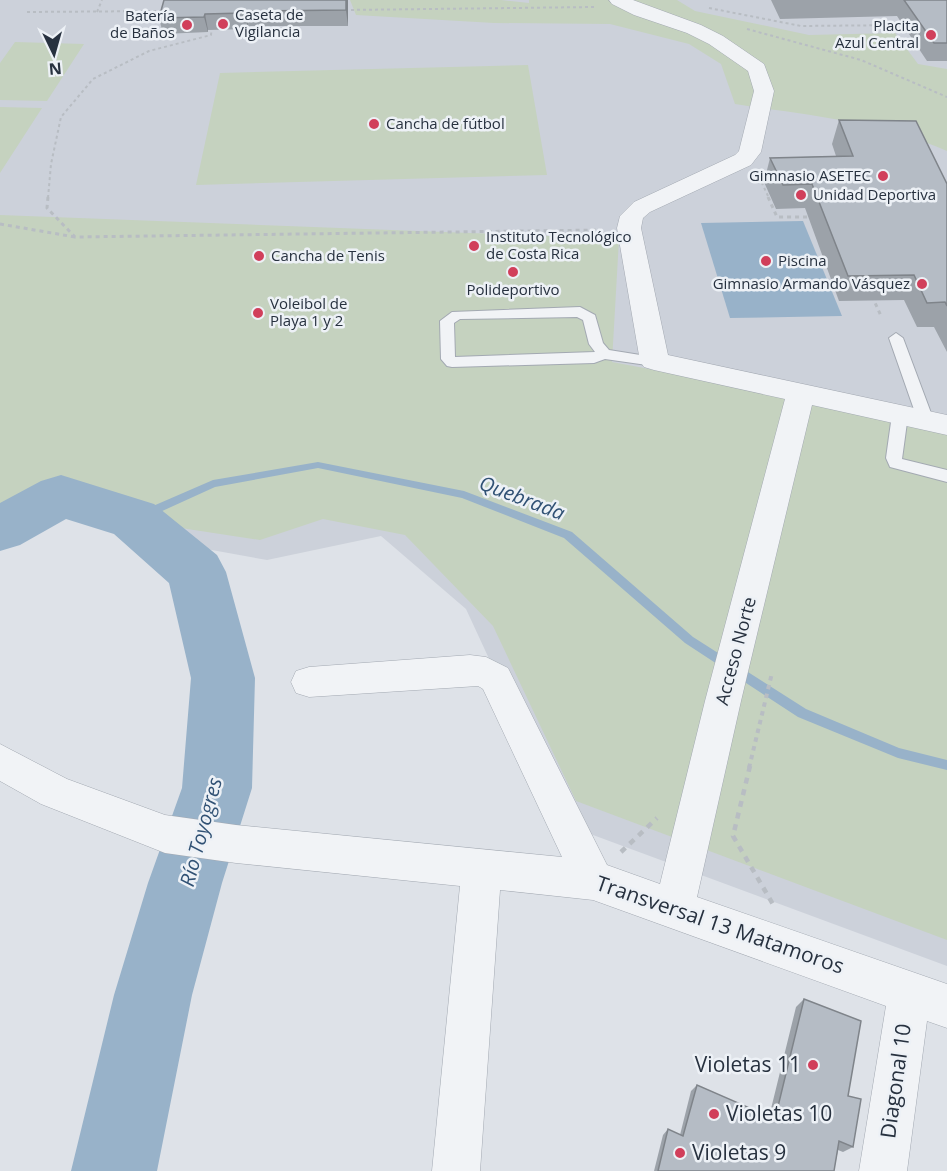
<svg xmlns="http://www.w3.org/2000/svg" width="947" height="1171" font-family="'Open Sans',sans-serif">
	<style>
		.built { fill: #ccd1da }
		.green { fill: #c5d2bf }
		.water { fill: #98b2c9 }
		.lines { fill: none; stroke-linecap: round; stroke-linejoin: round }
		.stream { fill: #98b2c9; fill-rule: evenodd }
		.river { fill: #98b2c9; fill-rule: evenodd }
		.lane-casing { stroke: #a3a9b2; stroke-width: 2 }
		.street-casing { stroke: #a3a9b2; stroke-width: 1 }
		.path-far3 { stroke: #b8bdc3; stroke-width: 2; stroke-dasharray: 3 3; stroke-linecap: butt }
		.path-far2 { stroke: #b8bdc3; stroke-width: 3; stroke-dasharray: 4 4; stroke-linecap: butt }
		.path-far1 { stroke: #b8bdc3; stroke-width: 4; stroke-dasharray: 4.5 4.5; stroke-linecap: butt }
		.path { stroke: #b8bdc3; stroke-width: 4.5; stroke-dasharray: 6 6; stroke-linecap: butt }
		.lane { fill: #f1f3f6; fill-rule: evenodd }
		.street { fill: #f1f3f6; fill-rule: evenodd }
		.wall { fill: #9ca2a9 }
		.shaded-wall { fill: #7f848a }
		.building { fill: #b5bcc5; stroke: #7f848a; stroke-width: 1.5 }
		.poi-dot { fill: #d13f5b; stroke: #edf1f6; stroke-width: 2 }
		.labels { text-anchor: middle; stroke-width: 5; stroke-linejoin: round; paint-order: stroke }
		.far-poi-label { font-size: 15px; fill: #27313f; stroke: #edf1f6; text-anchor: start }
		.street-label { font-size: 18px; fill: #27313f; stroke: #edf1f6 }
		.water-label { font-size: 20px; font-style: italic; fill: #305174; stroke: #edf1f6 }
		.near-street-label { font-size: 21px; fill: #27313f; stroke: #edf1f6 }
		.near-poi-label { font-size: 21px; fill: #27313f; stroke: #edf1f6; text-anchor: start }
	</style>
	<rect width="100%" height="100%" fill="#dee2e8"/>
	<!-- built -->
	<path class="built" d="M0,0H947V966L566,825L466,609L381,536L267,560L173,543L63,491L0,527Z"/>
	<!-- green -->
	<path class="green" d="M350,0H501L529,3V0H677L695,11L809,35L895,33L918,64L947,69V151C879,121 807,115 735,104L721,64L689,44L610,24L494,23L356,15Z
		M15,42L84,44L47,101L0,100V63Z
		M528,65L547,175L196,185L220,73Z
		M0,107L42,108L0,173Z
		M0,215L549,236H589L590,238L619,239L612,362L947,425V940L576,801L493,626L405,535L323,519L260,540L181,528L90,485L45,482L0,504Z"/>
	<!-- water -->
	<path class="water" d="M803,221L842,316L730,318L701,223Z"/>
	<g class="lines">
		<!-- stream -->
		<path class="stream" d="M318,462L464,491L572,532L693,637L806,709L899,748L947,760V770L898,758L798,717L685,643L564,538L462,498L318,468L215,487L138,522H130L129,519L130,516L213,480Z"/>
		<!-- river -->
		<path class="river" d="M61,475L154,504L217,555L226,572L255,678L252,788L222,883L192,995L157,1171H71L114,995L148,883L182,788L191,678L169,583L114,534L66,519L20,545L0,551V503L41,481Z"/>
		<!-- lane casing -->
		<g class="lane-casing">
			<path id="lane" d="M580,307L595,315L603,343L609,350L659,358L661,361L659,364L654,366L605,359L594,363L452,367L447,366L441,359L440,321L452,312ZM577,317L583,320L589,344L595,352L455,357L454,323L460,319Z
				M896,333L903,338L934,421L932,425H920L918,421L889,338Z
				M900,410L906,411L908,415L902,459L947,470V482L890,467L886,458L892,415L894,411Z"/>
		</g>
		<!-- street casing -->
		<g class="street-casing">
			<path id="street" d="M609,0H633L701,25L723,36L764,64L774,91L761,152L751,165L650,212L643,218L641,228L668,355L947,415V435L812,405L741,701L697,897L947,984V1028L927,1021L907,1171H859L886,1006L593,900L500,890L480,1171H432L460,886L236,863L165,853L41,804L0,781V744L67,779L165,815L236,825L562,857L483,689L478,686L309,697L296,693L291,682L296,671L309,667L470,655L486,657L508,668L607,865L660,884L705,701L785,399L654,370L644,367L640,361L617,228L620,216L634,202L735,155L739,151L754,91L748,71L709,44L687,33L634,15L612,4Z"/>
		</g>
		<!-- path-far3 -->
		<path class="path-far3" d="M709,8L801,26L907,25
			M345,10L595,7
			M27,12L166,11
			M97,12L102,0
			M747,29L861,60L947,97
			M759,177L769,198
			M48,198L51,164L61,117L93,79L149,51L211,35L212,25"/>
		<!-- path-far2 -->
		<path class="path-far2" d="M48,197L47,208L75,237L601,230
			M768,197L777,217H810
			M0,224L75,237
			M872,296L881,316"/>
		<!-- path-far1 -->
		<path class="path-far1" d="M749,768L772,673"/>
		<!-- path -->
		<path class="path" d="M750,766L733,836L774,906
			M621,852L657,818"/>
		<!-- lane -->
		<use href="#lane" class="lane"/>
		<!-- street -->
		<use href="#street" class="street"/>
	</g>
	<!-- wall -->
	<path class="wall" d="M164,0H348V26H248V29L208,30V32L163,34L159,18Z
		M771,0H947V61H927L897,16L780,19Z
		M839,120L947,184V352L934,327H917L904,300L839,301L805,208L776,209L764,182L770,158L836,156L832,144Z
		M804,999L848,1096L853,1147L843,1152L838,1150L834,1171H654L663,1135L668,1129L680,1135L691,1091L697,1085L769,1117L796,1007Z"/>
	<!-- shaded-wall -->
	<path class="shaded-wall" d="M346,0H348V26L346,10Z
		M246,11L248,26V29L245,13Z
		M205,14L208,30V32L204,17Z"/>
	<!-- building -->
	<path class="building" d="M164,0H346V10L246,11L245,13L205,14L204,17L159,18Z
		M904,0H947V43H934Z
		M839,120L916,121L947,184V306L945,302L927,303L914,275L848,276L812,184L783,185L770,158L853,156Z
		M804,999L861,1021L848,1096L861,1099L853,1147L839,1141L834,1171H658L668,1129L683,1136L697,1085L775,1119Z"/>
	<!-- markers -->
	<g class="poi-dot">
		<circle cx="223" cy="24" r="6"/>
		<circle cx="187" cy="25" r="6"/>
		<circle cx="931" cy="35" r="6"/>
		<circle cx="374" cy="124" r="6"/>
		<circle cx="883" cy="176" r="6"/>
		<circle cx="801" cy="195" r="6"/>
		<circle cx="474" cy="246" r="6"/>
		<circle cx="259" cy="256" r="6"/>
		<circle cx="766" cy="261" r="6"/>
		<circle cx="513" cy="272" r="6"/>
		<circle cx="922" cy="284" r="6"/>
		<circle cx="258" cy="313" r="6"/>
		<circle cx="813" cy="1065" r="6"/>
		<circle cx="714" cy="1114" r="6"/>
		<circle cx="680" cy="1153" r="6"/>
	</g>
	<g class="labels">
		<!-- far-poi labels -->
		<g class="far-poi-label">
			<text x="235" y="20">Caseta de<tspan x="235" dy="17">Vigilancia</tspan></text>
			<text x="175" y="21" text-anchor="end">Batería<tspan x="175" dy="17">de Baños</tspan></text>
			<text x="919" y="31" text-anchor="end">Placita<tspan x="919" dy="17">Azul Central</tspan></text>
			<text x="386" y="129">Cancha de fútbol</text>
			<text x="871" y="181" text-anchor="end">Gimnasio ASETEC</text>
			<text x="813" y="200">Unidad Deportiva</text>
			<text x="486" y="242">Instituto Tecnológico<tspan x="486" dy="17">de Costa Rica</tspan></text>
			<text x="271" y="261">Cancha de Tenis</text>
			<text x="778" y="266">Piscina</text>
			<text x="910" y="289" text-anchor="end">Gimnasio Armando Vásquez</text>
			<text x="513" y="295" text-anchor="middle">Polideportivo</text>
			<text x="270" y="309">Voleibol de<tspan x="270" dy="17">Playa 1 y 2</tspan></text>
		</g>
		<!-- street labels -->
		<g class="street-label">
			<text transform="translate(736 651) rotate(-75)" y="6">Acceso Norte</text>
		</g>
		<!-- water labels -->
		<g class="water-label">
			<text transform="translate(522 498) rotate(21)" y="7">Quebrada</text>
			<text transform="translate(201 832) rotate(-75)" y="7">Río Toyogres</text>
		</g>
		<!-- near-street labels -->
		<g class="near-street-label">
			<text transform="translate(720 925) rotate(19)" y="7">Transversal 13 Matamoros</text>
			<text transform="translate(896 1081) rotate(-82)" y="7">Diagonal 10</text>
		</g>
		<!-- near-poi labels -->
		<g class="near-poi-label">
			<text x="801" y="1072" text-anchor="end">Violetas 11</text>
			<text x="726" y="1121">Violetas 10</text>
			<text x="692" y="1160">Violetas 9</text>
		</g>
	</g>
	<!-- north arrow -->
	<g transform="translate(54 54) rotate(175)" stroke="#edf1f6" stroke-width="4.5" paint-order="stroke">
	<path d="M0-4.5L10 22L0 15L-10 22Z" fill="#27313f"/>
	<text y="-9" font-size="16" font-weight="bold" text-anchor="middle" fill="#27313f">N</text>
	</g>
</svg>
